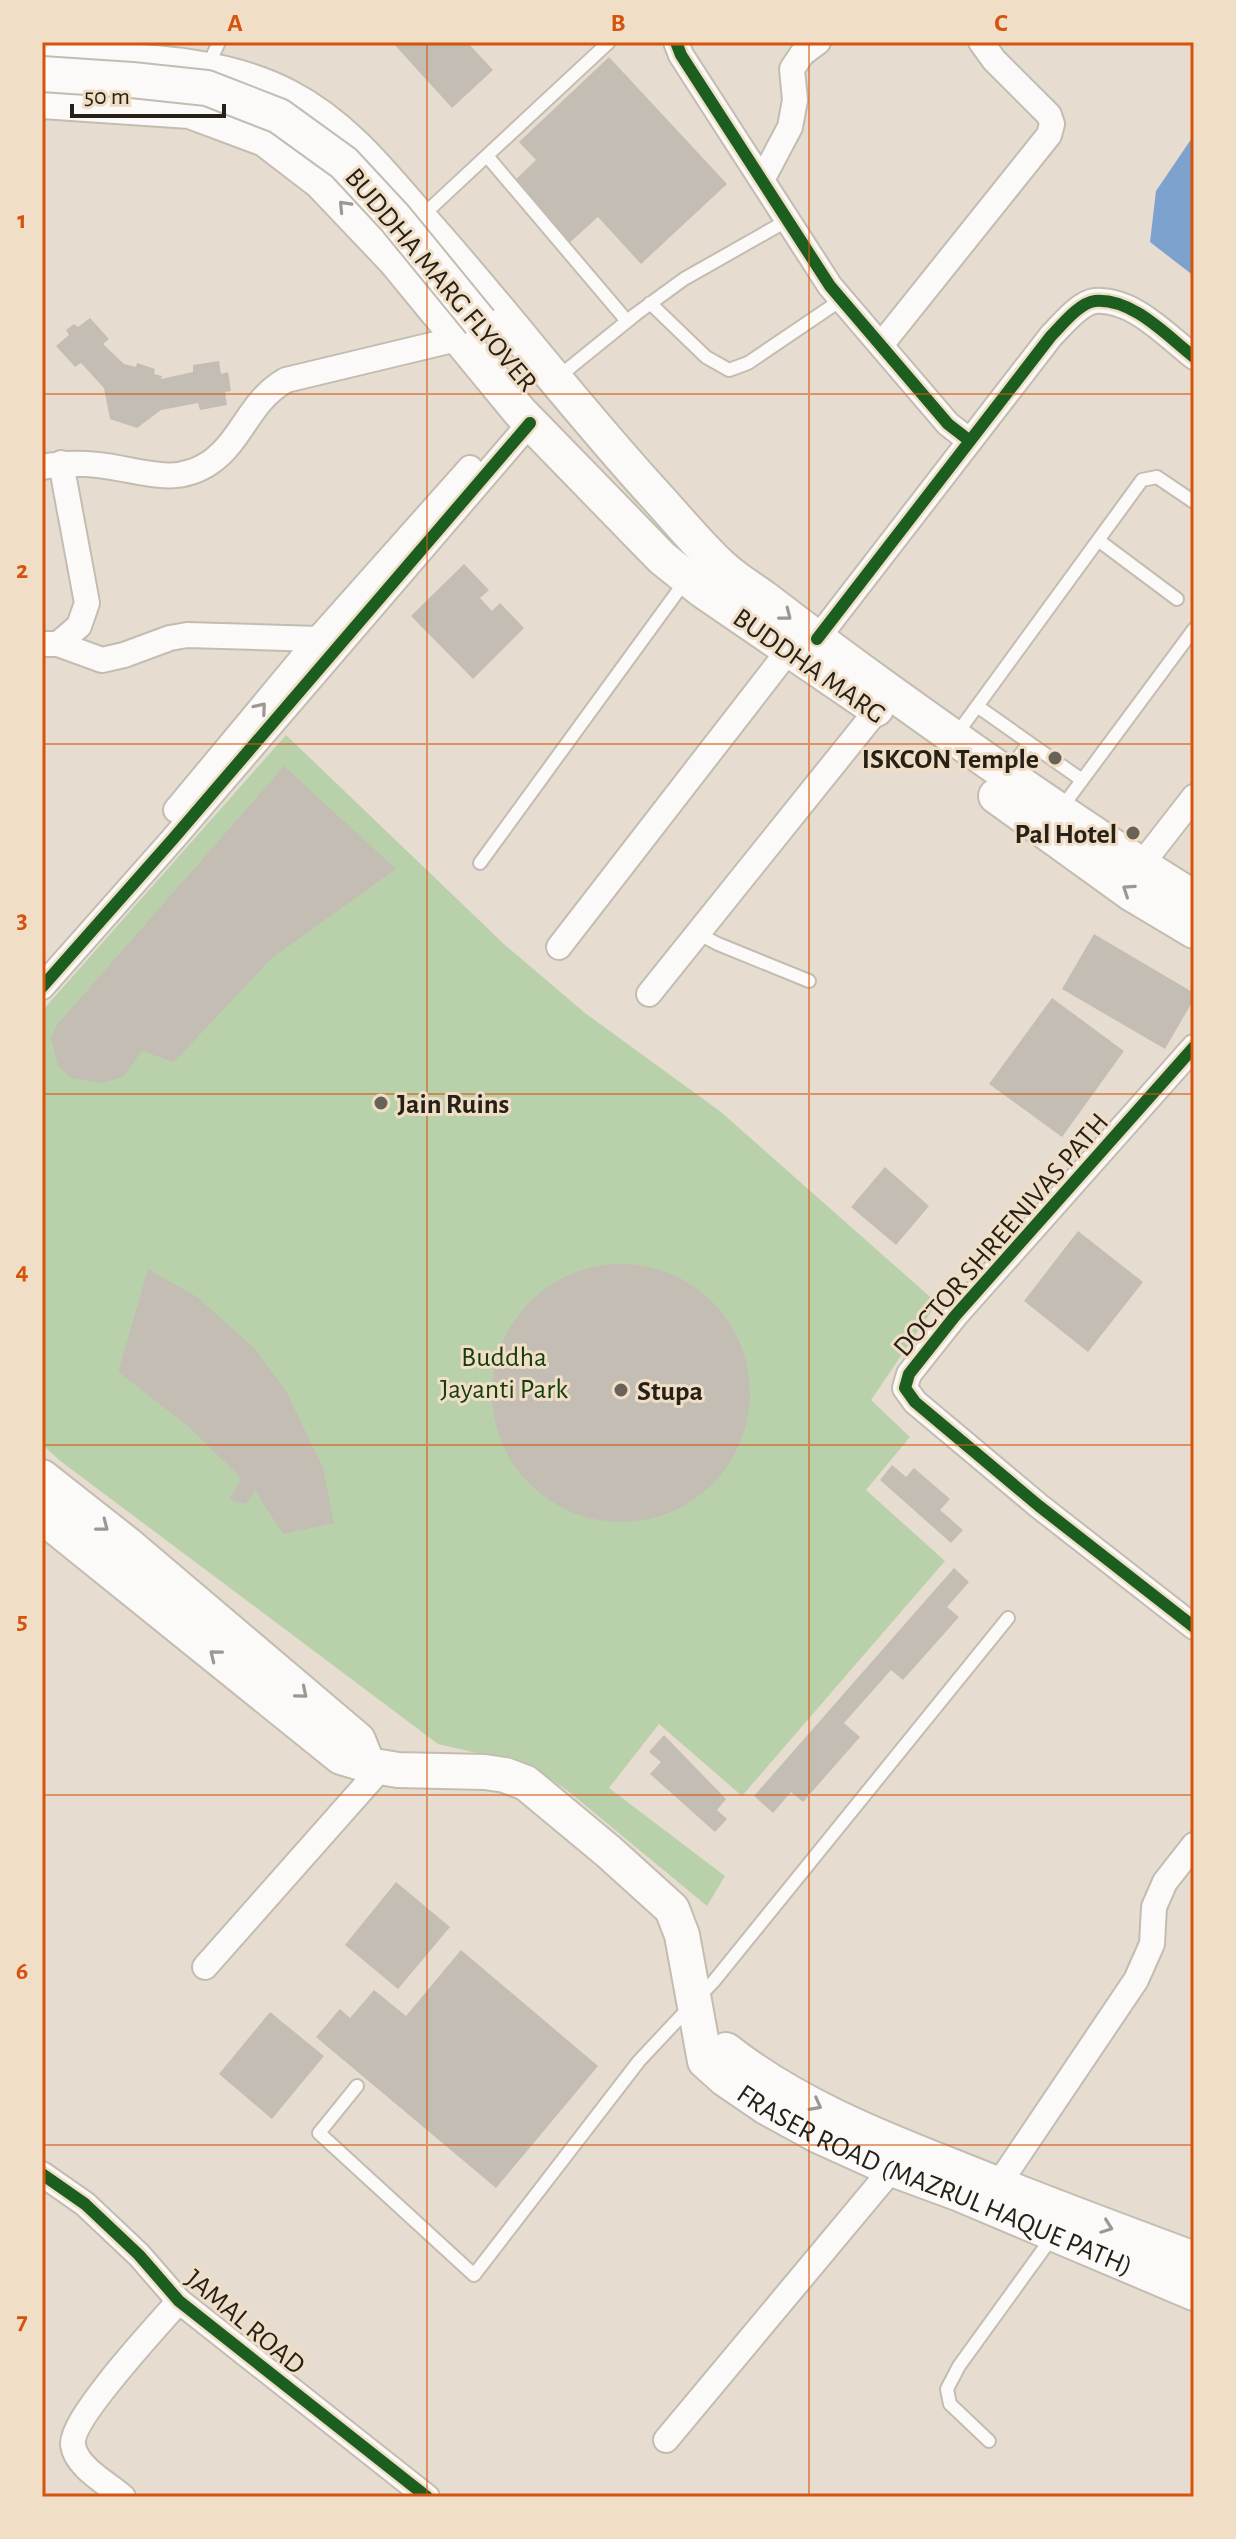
<svg xmlns="http://www.w3.org/2000/svg" width="1236" height="2539" font-family="'Alegreya Sans',sans-serif">
	<style>
		.green { fill: #b9d1aa }
		.water { fill: #7ca2cd }
		.building { fill: #c4bdb3 }
		.lines { fill: none; stroke-linecap: round; stroke-linejoin: round }
		.service-casing { stroke: #c3bcb1; stroke-width: 16 }
		.minor-casing { stroke: #c3bcb1; stroke-width: 28 }
		.secondary-casing { stroke: #c3bcb1; stroke-width: 38 }
		.service { stroke: #fbfaf8; stroke-width: 12 }
		.minor { stroke: #fbfaf8; stroke-width: 24 }
		.secondary { stroke: #fbfaf8; stroke-width: 34 }
		.secondary-bridge-casing { stroke: #c3bcb1; stroke-width: 38; stroke-linecap: butt }
		.secondary-bridge { stroke: #fbfaf8; stroke-width: 34 }
		.cycleway-casing { stroke: #f0dec6; stroke-width: 17 }
		.cycleway { stroke: #1b5e20; stroke-width: 12 }
		.oneway { stroke: #9b9893 }
		.grid { fill: none; stroke: #d5530d; stroke-width: 2; stroke-opacity: 0.55 }
		.poi-dot { fill: #696258; stroke: #f0dec6; stroke-width: 3 }
		.labels { text-anchor: middle; stroke-width: 6; stroke-linejoin: round; paint-order: stroke }
		.street-label { font-size: 28px; fill: #262017; stroke: #f0dec6 }
		.poi-label { font-size: 28px; font-weight: bold; fill: #262017; stroke: #f0dec6; text-anchor: end }
		.park-label { font-size: 28px; fill: #143e0d; stroke: #f0dec6 }
		.neatline { fill: none; stroke: #d5530d; stroke-width: 3 }
		.grid-label { font-size: 26px; text-anchor: middle; font-weight: bold; fill: #d5530d }
	</style>
	<rect width="100%" height="100%" fill="#e6ddd0"/>
	<!-- green -->
	<path class="green" d="M286,735L505,945L585,1013L721,1112L937,1303L871,1400L910,1437L866,1490L945,1561L742,1796L659,1724L609,1788L725,1876L707,1906L568,1791L541,1773L515,1762L438,1744L59,1460L42,1444V1011Z"/>
	<!-- water -->
	<path class="water" d="M1194,135V276L1150,242L1156,191Z"/>
	<!-- building -->
	<path class="building" d="M392,42H467L493,70L452,108Z
		M609,57L727,184L641,264L598,217L568,244L512,183L536,160L519,142Z
		M90,318L109,339L103,344L124,364L136,367L137,363L155,369L154,374L162,376L161,379L193,372V365L219,361L221,374L228,372L231,391L225,392L227,405L200,410L198,403L161,410L137,428L110,419L104,388L81,363L75,367L56,346L69,335L66,330L74,324L78,327Z
		M464,564L489,590L480,598L492,611L500,603L524,628L473,679L411,616Z
		M284,766L396,869L272,958L174,1062L142,1051L123,1077L102,1083L71,1078L58,1066L51,1038L57,1025Z
		M1094,934L1194,993V999L1165,1049L1062,989Z
		M1052,998L1124,1051L1062,1137L989,1084Z
		M885,1167L929,1206L896,1245L851,1207Z
		M1078,1231L1143,1282L1088,1352L1024,1301Z
		M492 1393a129 129 0 1 1 258 0a129 129 0 1 1-258 0Z
		M148,1269L197,1297L255,1349L286,1391L323,1468L334,1523L283,1534L255,1491L246,1504L229,1500L241,1478L188,1426L118,1372Z
		M892,1465L906,1477L914,1468L950,1499L940,1510L963,1530L951,1543L880,1480Z
		M954,1568L969,1582L947,1607L959,1617L903,1680L891,1670L844,1723L860,1737L803,1802L791,1792L773,1813L754,1796Z
		M664,1735L726,1799L717,1810L727,1819L715,1832L650,1774L661,1762L649,1752Z
		M396,1882L450,1927L398,1989L345,1945Z
		M461,1950L598,2066L496,2188L316,2037L340,2009L350,2018L374,1990L406,2016Z
		M270,2012L324,2056L272,2119L219,2074Z"/>
	<g class="lines">
		<!-- service casing -->
		<g class="service-casing">
			<path id="service" d="M207,68L219,42
				M487,156L627,321
				M421,217L609,42
				M650,303L706,357L729,370L748,363L841,300
				M557,378L636,314L684,279L788,220
				M1098,540L1177,599
				M977,706L1082,780
				M956,735L1142,480L1157,477L1194,502
				M1007,773L1029,743
				M1060,810L1194,629
				M480,863L686,580
				M697,933L718,944L809,981
				M357,2086L319,2133L474,2275L639,2061L714,1981L1008,1618
				M989,2441L950,2404L947,2389L959,2366L1053,2236"/>
		</g>
		<!-- minor casing -->
		<g class="minor-casing">
			<path id="minor" d="M676,42L681,55L830,286L948,424L970,441
				M762,180L790,127L795,100L792,69L802,54L818,42
				M881,345L1049,135L1052,124L1049,115L994,60L981,42
				M42,467C61,463 79,463 98,465C138,469 174,488 211,462C243,439 249,401 286,380L461,338
				M817,639L1051,336C1062,325 1079,303 1095,301C1133,298 1167,336 1194,357
				M42,644H58L102,660L124,655L170,638L187,635L318,639L329,643
				M58,644L79,626L87,603L61,463
				M176,810L318,639L470,468
				M1141,865L1194,797
				M559,947L789,650
				M42,987L173,839L530,423
				M649,994L877,710
				M1194,1047L955,1316L909,1374L905,1388L915,1402L1039,1506L1194,1627
				M205,1967L382,1767
				M42,2174L85,2204L139,2255L179,2301L427,2497
				M998,2185L1136,1980L1152,1944L1154,1907L1165,1882L1194,1845
				M666,2440L892,2169
				M123,2497C107,2483 76,2467 73,2445C70,2419 159,2324 179,2301"/>
		</g>
		<!-- secondary casing -->
		<g class="secondary-casing">
			<g id="secondary">
				<path d="M42,57C123,62 214,58 288,97C346,127 385,179 427,227C506,316 577,410 657,497C678,520 699,546 722,567C735,579 750,588 764,598C803,628 842,657 882,686C985,760 1087,832 1194,898"/>
				<path d="M42,101L190,111L265,139L321,182L395,260L520,412L662,558L702,590L876,709"/>
				<path d="M996,796L1132,894L1194,931"/>
				<path d="M42,1477L127,1544L358,1740L368,1765"/>
				<path id="s1" d="M42,1516L341,1757L368,1765L398,1770L485,1772L505,1775L526,1783L609,1852L672,1909L682,1935L705,2061L725,2079L766,2107L819,2136L892,2169L960,2194L1194,2293"/>
				<path d="M726,2050C793,2103 875,2136 954,2167C1033,2199 1113,2229 1194,2259"/>
			</g>
		</g>
		<!-- service -->
		<use href="#service" class="service"/>
		<!-- minor -->
		<use href="#minor" class="minor"/>
		<!-- secondary -->
		<use href="#secondary" class="secondary"/>
		<!-- secondary-bridge casing -->
		<g class="secondary-bridge-casing">
			<path id="secondary-bridge" d="M42,74L132,80L207,88L279,116L344,163L395,218L480,322"/>
		</g>
		<!-- secondary-bridge -->
		<use href="#secondary-bridge" class="secondary-bridge"/>
		<!-- cycleway casing -->
		<g class="cycleway-casing">
			<path id="cycleway" d="M676,42L681,55L830,286L948,424L970,441
				M817,639L1051,336C1062,325 1079,303 1095,301C1133,298 1167,336 1194,357
				M42,987L173,839L530,423
				M1194,1047L955,1316L909,1374L905,1388L915,1402L1039,1506L1194,1627
				M42,2174L85,2204L139,2255L179,2301L427,2497"/>
		</g>
		<!-- cycleway -->
		<use href="#cycleway" class="cycleway"/>
	</g>
	<!-- one-way arrows -->
	<defs><path id="oneway-chevron" d="M-2-3.5L2.5 0L-2 3.5" fill="none" stroke-width="1.6" stroke-linecap="round" stroke-linejoin="round" transform="scale(2)"/></defs>
	<g class="oneway">
		<use href="#oneway-chevron" transform="translate(344 206) rotate(-133)"/>
		<use href="#oneway-chevron" transform="translate(786 615) rotate(38)"/>
		<use href="#oneway-chevron" transform="translate(261 708) rotate(-50)"/>
		<use href="#oneway-chevron" transform="translate(1128 890) rotate(-146)"/>
		<use href="#oneway-chevron" transform="translate(103 1526) rotate(38)"/>
		<use href="#oneway-chevron" transform="translate(215 1655) rotate(-141)"/>
		<use href="#oneway-chevron" transform="translate(302 1693) rotate(40)"/>
		<use href="#oneway-chevron" transform="translate(816 2105) rotate(28)"/>
		<use href="#oneway-chevron" transform="translate(1107 2227) rotate(20)"/>
	</g>
	<!-- grid -->
	<path class="grid" d="M427,42V2497M809,42V2497M42,394H1194M42,744H1194M42,1094H1194M42,1445H1194M42,1795H1194M42,2145H1194"/>
	<!-- markers -->
	<g class="poi-dot">
		<circle cx="1055" cy="758" r="8"/>
		<circle cx="1133" cy="833" r="8"/>
		<circle cx="381" cy="1103" r="8"/>
		<circle cx="621" cy="1390" r="8"/>
	</g>
	<g class="labels">
		<!-- street labels -->
		<g class="street-label">
			<text transform="translate(442 279) rotate(50)" y="10">BUDDHA MARG FLYOVER</text>
			<text transform="translate(810 665) rotate(35)" y="10">BUDDHA MARG</text>
			<text transform="translate(1000 1234) rotate(-49)" y="10">DOCTOR SHREENIVAS PATH</text>
			<text dy="10" stroke="none"><textPath href="#s1" startOffset="1182">FRASER ROAD (MAZRUL HAQUE PATH)</textPath></text>
			<text transform="translate(246 2321) rotate(40)" y="10">JAMAL ROAD</text>
		</g>
		<!-- poi labels -->
		<g class="poi-label">
			<text x="1039" y="768">ISKCON Temple</text>
			<text x="1117" y="843">Pal Hotel</text>
			<text x="397" y="1113" text-anchor="start">Jain Ruins</text>
			<text x="637" y="1400" text-anchor="start">Stupa</text>
		</g>
		<!-- park labels -->
		<g class="park-label">
			<text x="504" y="1366">Buddha<tspan x="504" dy="32">Jayanti Park</tspan></text>
		</g>
	</g>
	<!-- border -->
	<rect width="1236" height="2539" fill="none" stroke="#f0dec6" stroke-width="88"/>
	<!-- scale -->
	<path d="M72 104v12h152v-12" fill="none" stroke="#262017" stroke-width="4"/>
	<text x="84" y="104" font-size="24" fill="#262017" stroke="#f0dec6" stroke-width="6" paint-order="stroke">50 m</text>
	<rect x="44" y="44" width="1148" height="2451" class="neatline"/>
	<g class="grid-label">
		<text x="235" y="31">A</text>
		<text x="618" y="31">B</text>
		<text x="1001" y="31">C</text>
		<text x="22" y="228">1</text>
		<text x="22" y="578">2</text>
		<text x="22" y="928">3</text>
		<text x="22" y="1279">4</text>
		<text x="22" y="1629">5</text>
		<text x="22" y="1979">6</text>
		<text x="22" y="2329">7</text>
	</g>
</svg>
